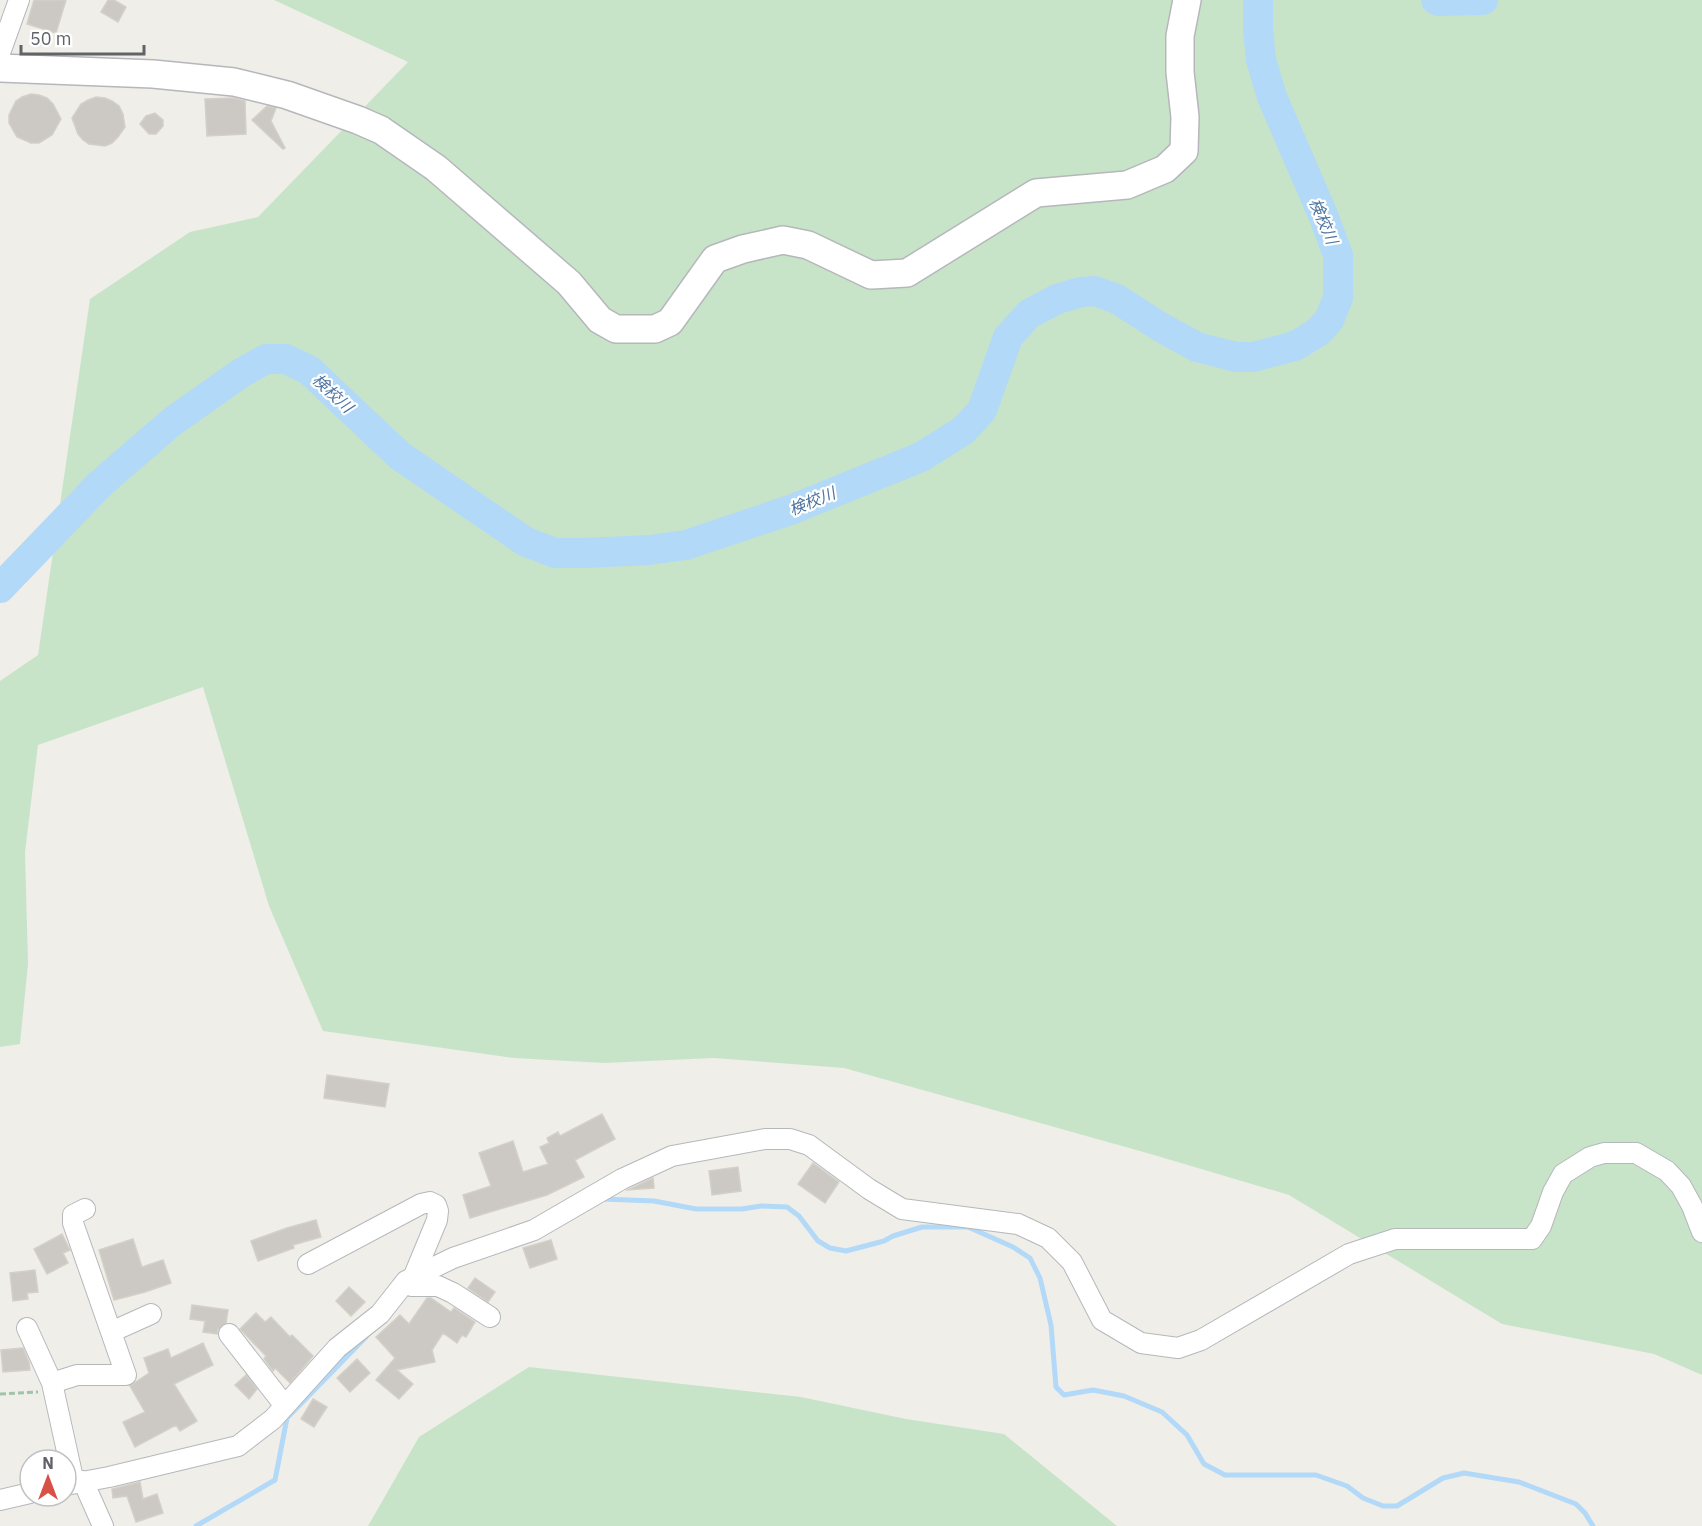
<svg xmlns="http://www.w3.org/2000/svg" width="1702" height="1526" font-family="'IBM Plex Sans','Noto Sans JP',sans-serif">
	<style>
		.green { fill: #c8e4c8 }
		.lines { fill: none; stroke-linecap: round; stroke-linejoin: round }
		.stream { stroke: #b2d9f7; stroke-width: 5 }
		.river { stroke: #b2d9f7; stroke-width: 30 }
		.building { fill: #ccc9c5; stroke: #d4d0c7; stroke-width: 1.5 }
		.street-casing { stroke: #b5b8bb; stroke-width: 22 }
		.secondary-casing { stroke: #b5b7bb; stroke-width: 30 }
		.path { stroke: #a1c3aa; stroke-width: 3; stroke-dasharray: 6 3; stroke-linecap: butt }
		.street { stroke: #fff; stroke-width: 20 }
		.secondary { stroke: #fff; stroke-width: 27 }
		.labels { text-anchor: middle; stroke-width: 4.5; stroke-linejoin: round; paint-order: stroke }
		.water-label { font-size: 16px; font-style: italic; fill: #4c74a0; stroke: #fff }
	</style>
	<rect width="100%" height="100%" fill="#f0eee9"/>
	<!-- green -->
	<path class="green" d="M274,0H1702V1375L1654,1354L1502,1324L1289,1195L1154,1155L844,1068L714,1058L604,1063L514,1058L323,1031L269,906L203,687L38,745L25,852L28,964L20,1044L0,1047V681L38,655L90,299L190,232L258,217L408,62Z
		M529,1367L801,1397L906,1419L1004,1434L1117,1526H368L419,1437Z"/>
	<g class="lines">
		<!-- stream -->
		<path class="stream" d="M602,1199L654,1201L696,1209H742L761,1206L787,1207L799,1216L818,1241L830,1248L846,1251L884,1241L893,1236L922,1227H968L1013,1247L1030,1258L1040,1278L1051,1325L1056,1387L1064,1395L1093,1390L1124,1396L1162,1412L1187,1435L1204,1464L1225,1475H1316L1347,1486L1363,1498L1383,1506H1397L1443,1478L1464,1473L1519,1482L1576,1504L1585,1513L1593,1526
			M196,1526L275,1480L287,1418L366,1337"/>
		<!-- river -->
		<path class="river" d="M1436,0L1439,1L1483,0
			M0,588L100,484L173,421L241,373L266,359H286L309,370L400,456L526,542L555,553H585L649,550L686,545L793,509L921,457L964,430L982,410L1008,337L1029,314L1057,299L1081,292L1095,291L1117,299L1162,328L1197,347L1236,357H1253L1295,346L1318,332L1329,320L1338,298V255L1323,215L1272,97L1261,60L1258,30V0"/>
	</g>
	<!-- building -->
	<path class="building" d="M34,0H66L56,33L27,24Z
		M108,0H114L126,7L118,22L101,12Z
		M31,94L39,95L47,98L53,104L61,119L52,135L39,143H31L17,137L9,123V115L16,101L22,97Z
		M96,97L105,98L112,101L119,106L123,114L125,127L118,137L112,143L105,146L89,144L83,140L78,134L72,118L81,104L88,100Z
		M233,98L245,101L246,134L207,136L205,99Z
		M267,106L276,108L271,121L285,148L283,149L252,120Z
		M155,113L163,120V126L156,134H149L140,124L146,116Z
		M327,1075L389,1084L385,1107L324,1098Z
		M602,1114L615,1139L575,1160L584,1177L547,1195L470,1218L463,1195L491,1186L479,1153L513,1141L523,1172L548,1164L540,1147L549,1143L547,1138L558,1132L560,1136Z
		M813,1163L839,1182L825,1203L798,1184Z
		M738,1167L741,1191L712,1195L709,1171Z
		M653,1178L654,1188L626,1190H628Z
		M316,1220L321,1237L293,1245L294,1248L258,1261L251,1241L287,1228Z
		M62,1234L70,1250L63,1253L68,1263L47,1274L34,1249Z
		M133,1239L142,1267L163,1260L171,1283L145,1292L114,1300L99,1250Z
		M551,1240L557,1259L530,1268L523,1248Z
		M35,1270L38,1292L27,1293L28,1299L13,1301L10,1273Z
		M475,1278L495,1292L488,1302L468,1288Z
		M349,1287L365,1302L351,1316L336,1301Z
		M427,1298H431L451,1312L454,1308L475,1322L466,1337L462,1335L457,1343L443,1333L432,1350L435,1362L397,1370L413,1384L399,1399L376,1380L395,1358L376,1337L400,1315L409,1324Z
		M192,1305L228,1310L226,1323L218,1329L217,1334L203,1332L205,1321L190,1319Z
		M256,1313L265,1322L271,1317L290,1337L292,1335L313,1356L290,1383L275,1368L273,1371L264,1359L266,1356L240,1329Z
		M203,1343L213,1365L174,1384L197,1421L180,1431L176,1425L135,1447L123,1422L145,1412L130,1386L149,1373L144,1358L168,1349L171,1358Z
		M23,1348L29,1362L30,1370L3,1372L1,1350Z
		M357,1359L370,1373L350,1392L337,1378Z
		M246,1375L257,1389L249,1399L235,1385Z
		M313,1399L327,1407L314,1427L301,1419Z
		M140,1482L143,1499L157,1494L163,1513L136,1522L127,1496L113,1498L112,1489Z"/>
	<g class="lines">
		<!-- street casing -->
		<g class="street-casing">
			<path id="street" d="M0,53L19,0
				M308,1264L421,1204L430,1202L436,1205L438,1211L437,1220L413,1278
				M406,1281L411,1286H438L453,1293L490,1317
				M27,1328L52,1383L74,1483
				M111,1332L151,1314
				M229,1334L285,1406
				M52,1383L77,1375H126L73,1223V1215L85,1209
				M83,1481L103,1526
				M66,1485L109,1477L238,1446L273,1419L337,1348L380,1314L406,1281L453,1258L534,1230L622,1179L672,1156L765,1139H790L809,1145L869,1189L902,1209L1018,1224L1048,1238L1072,1262L1102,1320L1141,1343L1178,1348L1201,1340L1349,1254L1395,1239H1532L1541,1226L1553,1192L1563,1174L1590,1157L1604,1153H1636L1667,1171L1681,1186L1692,1206L1702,1232
				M0,1500L30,1493"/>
		</g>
		<!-- secondary casing -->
		<g class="secondary-casing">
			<path id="secondary" d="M0,68L153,74L234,82L287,95L358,120L381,130L436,168L569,283L600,320L616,329H655L670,322L715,259L743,249L783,240L808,245L871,275L907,273L1036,193L1127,185L1165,169L1184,151L1185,117L1180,72V36L1187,0"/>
		</g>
		<!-- path -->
		<path class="path" d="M0,1394L38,1392"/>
		<!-- street -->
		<use href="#street" class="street"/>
		<!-- secondary -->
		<use href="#secondary" class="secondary"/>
	</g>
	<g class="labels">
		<!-- water labels -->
		<g class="water-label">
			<text transform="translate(1324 221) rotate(67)" y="6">検校川</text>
			<text transform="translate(333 393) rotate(43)" y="6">検校川</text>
			<text transform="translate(812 501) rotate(-22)" y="6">検校川</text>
		</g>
	</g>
	<!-- north arrow -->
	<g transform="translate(48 1478)"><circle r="28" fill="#ffffff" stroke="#bfc1c2" stroke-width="1.5"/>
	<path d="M0-4.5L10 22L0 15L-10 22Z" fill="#d85147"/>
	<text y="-9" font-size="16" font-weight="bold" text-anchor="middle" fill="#606367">N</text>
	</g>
	<!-- scale -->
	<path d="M21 45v9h123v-9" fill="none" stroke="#606367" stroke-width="3"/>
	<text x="30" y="45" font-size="18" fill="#606367" stroke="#ffffff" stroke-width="4.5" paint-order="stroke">50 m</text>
</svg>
